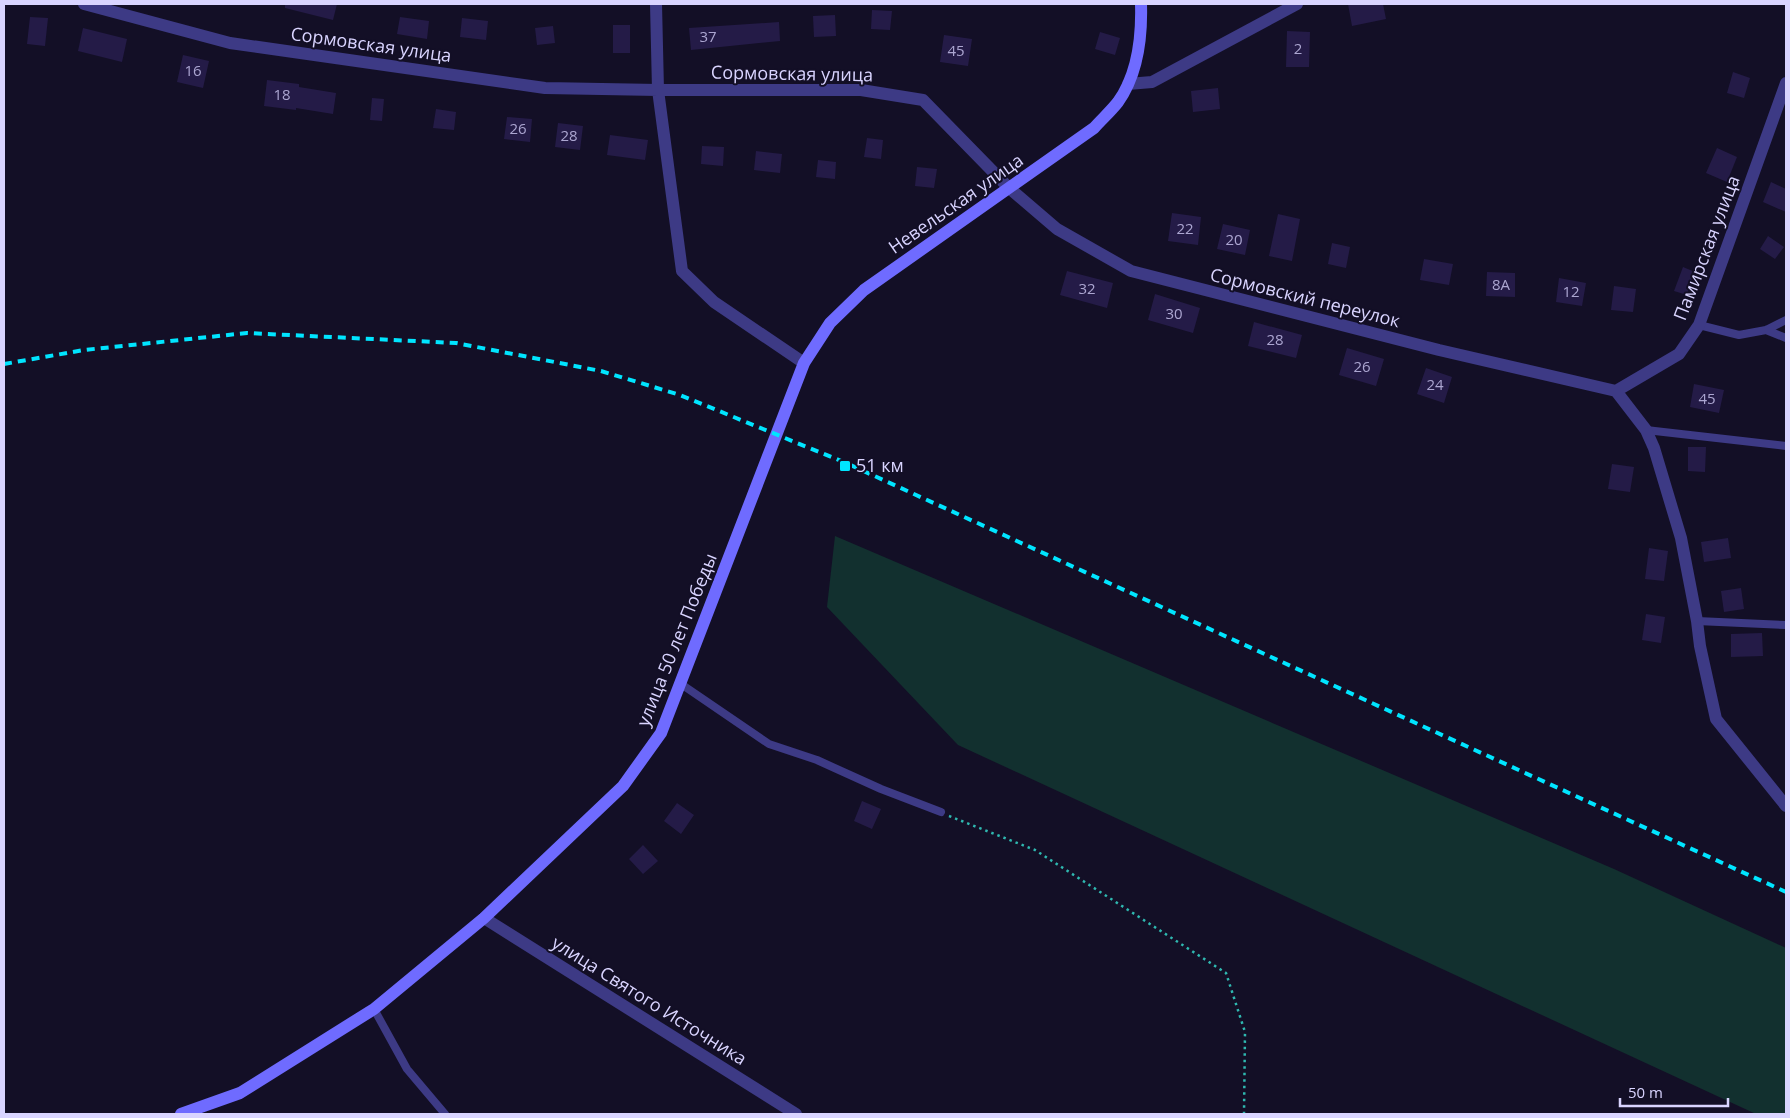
<svg xmlns="http://www.w3.org/2000/svg" width="1790" height="1118" font-family="'Open Sans',sans-serif">
	<style>
		.green { fill: #12302f }
		.building { fill: #241b47 }
		.lines { fill: none; stroke-linecap: round; stroke-linejoin: round }
		.path { stroke: #2fb8b0; stroke-width: 2.5; stroke-dasharray: 2.5 4; stroke-linecap: butt }
		.lane { stroke: #3d3a85; stroke-width: 8 }
		.street { stroke: #3d3a85; stroke-width: 12 }
		.secondary { stroke: #6f6bff; stroke-width: 12 }
		.rail { stroke: #00e5ff; stroke-width: 4; stroke-dasharray: 8 6; stroke-linecap: butt }
		.poi-dot { fill: #00e5ff; stroke: #130f26; stroke-width: 2 }
		.labels { text-anchor: middle; stroke-width: 4; stroke-linejoin: round; paint-order: stroke }
		.number-label { font-size: 15px; fill: #aca6d1 }
		.street-label { font-size: 18px; fill: #d9d4ff; stroke: #130f26 }
		.poi-label { font-size: 18px; fill: #d9d4ff; stroke: #130f26; text-anchor: start }
	</style>
	<rect width="100%" height="100%" fill="#130f26"/>
	<!-- green -->
	<path class="green" d="M835,536L1614,869L1786,948V1114H1756L958,745L827,607Z"/>
	<!-- building -->
	<path class="building" d="M285,4H337L333,20L285,8Z
		M1348,4H1383L1386,19L1352,26Z
		M872,10L892,11L890,30L871,29Z
		M835,15L836,36L814,37L813,16Z
		M30,17L48,18L45,46L27,44Z
		M400,17L429,21L427,39L397,34Z
		M462,18L488,21L486,40L460,37Z
		M779,22L780,41L691,50L689,28Z
		M613,25H630V53H613Z
		M553,26L555,43L537,45L535,28Z
		M83,28L127,39L122,62L78,51Z
		M1287,31L1310,32L1309,67H1286Z
		M1100,32L1120,38L1115,55L1095,49Z
		M944,35L972,39L968,66L940,62Z
		M183,55L209,61L203,88L177,82Z
		M1733,72L1750,78L1744,98L1727,93Z
		M267,80L299,84V87L336,93L333,114L296,108V110L264,106Z
		M1218,88L1220,109L1193,112L1191,91Z
		M372,98L384,99L382,121L370,120Z
		M436,109L456,112L454,130L433,128Z
		M507,117L532,119L530,142L504,139Z
		M558,123L583,126L580,150L555,147Z
		M610,135L648,140L645,160L607,155Z
		M867,138L883,140L881,159L864,157Z
		M702,146L724,147L723,166L701,164Z
		M1717,148L1737,157L1727,182L1706,173Z
		M756,151L782,154L780,173L754,170Z
		M818,160L836,162L835,179L816,177Z
		M917,167L937,169L934,188L915,186Z
		M1771,182L1786,189V212L1763,202Z
		M1172,213L1201,217L1198,245L1168,241Z
		M1278,214L1300,219L1292,261L1269,256Z
		M1223,224L1250,230L1245,255L1217,249Z
		M1768,236L1784,247L1775,259L1760,249Z
		M1332,243L1350,247L1346,268L1328,264Z
		M1424,259L1453,264L1449,285L1420,280Z
		M1683,267L1695,272L1687,295L1674,291Z
		M1067,271L1113,283L1107,308L1060,295Z
		M1487,272L1515,273V297L1486,296Z
		M1559,278L1586,283L1582,306L1556,302Z
		M1614,286L1636,289L1633,312L1611,310Z
		M1155,294L1200,308L1193,333L1148,320Z
		M1254,322L1302,335L1296,358L1248,346Z
		M1347,348L1384,359L1376,386L1339,375Z
		M1426,368L1452,377L1444,403L1417,394Z
		M1694,384L1724,390L1719,413L1690,407Z
		M1688,447H1706L1705,472L1688,471Z
		M1612,464L1634,467L1630,492L1608,489Z
		M1728,538L1731,558L1704,562L1701,542Z
		M1649,548L1668,551L1664,581L1645,579Z
		M1741,588L1744,609L1724,612L1721,591Z
		M1646,614L1665,617L1661,643L1642,640Z
		M1762,633L1763,656L1731,657V634Z
		M862,801L881,809L872,829L854,821Z
		M677,803L694,815L681,834L664,821Z
		M643,845L658,861L643,874L629,859Z"/>
	<g class="lines">
		<!-- path -->
		<path class="path" d="M949,816L1035,850L1226,973L1245,1032L1244,1114"/>
		<!-- lane -->
		<path class="lane" d="M1699,325L1739,335L1766,330L1786,320
			M1766,330L1786,338
			M1646,430L1786,446
			M1697,621L1786,625
			M681,684L769,744L817,760L881,789L941,812
			M374,1009L407,1069L445,1114"/>
		<!-- street -->
		<path class="street" d="M84,4L230,43L545,88L658,90H861L923,100L1009,188L1057,229L1131,271L1439,350L1616,391
			M656,4L658,90L682,271L714,302L804,363
			M1128,84L1152,82L1297,4
			M1616,391L1646,430L1654,448L1681,538L1697,621L1700,646L1716,719L1786,806
			M1616,391L1679,354L1699,325L1786,83
			M484,918L796,1114"/>
		<!-- secondary -->
		<path class="secondary" d="M181,1114L240,1093L374,1009L484,918L623,786L661,733L804,363L830,323L864,290L1094,128C1102,119 1111,111 1118,102C1138,74 1142,37 1141,4"/>
		<!-- rail -->
		<path class="rail" d="M4,364L84,350L247,333L456,343L601,371L680,395L846,463L1786,892"/>
	</g>
	<!-- markers -->
	<rect class="poi-dot" x="839" y="460" width="12" height="12" rx="2.5"/>
	<g class="labels">
		<!-- number labels -->
		<g class="number-label">
			<text x="708" y="42">37</text>
			<text x="1298" y="54">2</text>
			<text x="956" y="56">45</text>
			<text x="193" y="76">16</text>
			<text x="282" y="100">18</text>
			<text x="518" y="134">26</text>
			<text x="569" y="141">28</text>
			<text x="1185" y="234">22</text>
			<text x="1234" y="245">20</text>
			<text x="1501" y="290">8А</text>
			<text x="1087" y="294">32</text>
			<text x="1571" y="297">12</text>
			<text x="1174" y="319">30</text>
			<text x="1275" y="345">28</text>
			<text x="1362" y="372">26</text>
			<text x="1435" y="390">24</text>
			<text x="1707" y="404">45</text>
		</g>
		<!-- street labels -->
		<g class="street-label">
			<text transform="translate(371 45) rotate(8)" y="6">Сормовская улица</text>
			<text transform="translate(792 74) rotate(1)" y="6">Сормовская улица</text>
			<text transform="translate(956 204) rotate(-35)" y="6">Невельская улица</text>
			<text transform="translate(1707 248) rotate(-69)" y="6">Памирская улица</text>
			<text transform="translate(1305 298) rotate(14)" y="6">Сормовский переулок</text>
			<text transform="translate(677 640) rotate(-68)" y="6">улица 50 лет Победы</text>
			<text transform="translate(649 1001) rotate(32)" y="6">улица Святого Источника</text>
		</g>
		<!-- poi labels -->
		<g class="poi-label">
			<text x="856" y="472">51 км</text>
		</g>
	</g>
	<!-- border -->
	<rect width="1790" height="1118" fill="none" stroke="#d9d4ff" stroke-width="10"/>
	<!-- scale -->
	<path d="M1620 1098v8h108v-8" fill="none" stroke="#d9d4ff" stroke-width="2.5"/>
	<text x="1628" y="1098" font-size="15" fill="#d9d4ff" stroke="#130f26" stroke-width="4" paint-order="stroke">50 m</text>
</svg>
